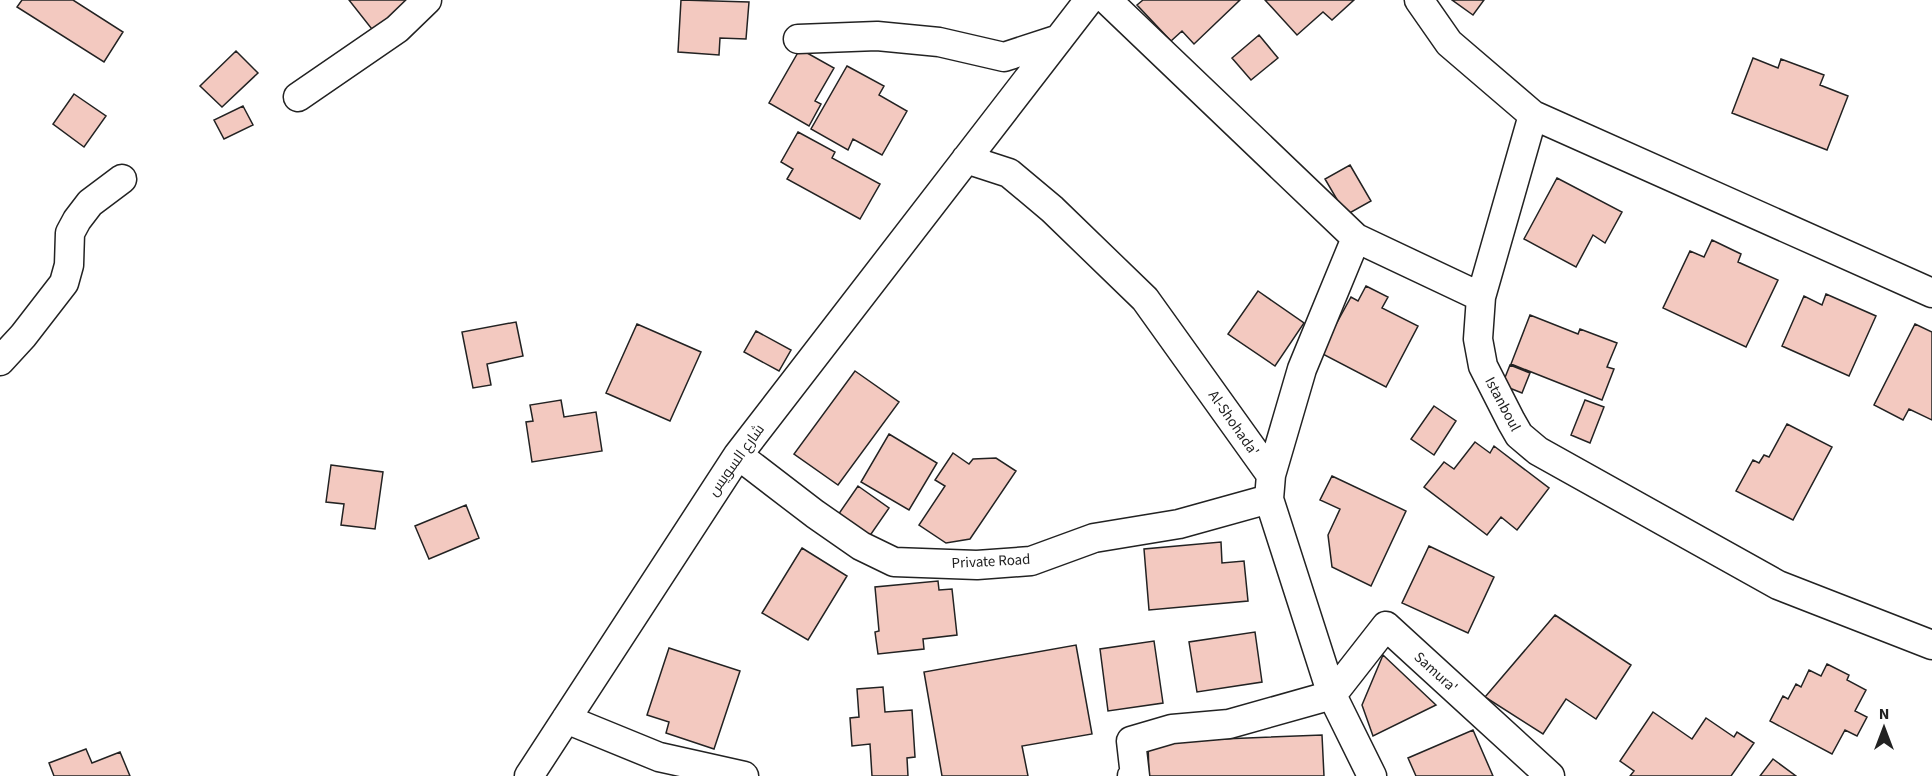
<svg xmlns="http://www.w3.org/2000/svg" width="1932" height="776" font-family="'Source Sans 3',Cairo,sans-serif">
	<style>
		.building { fill: #f3c9c0; stroke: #222; stroke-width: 1.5 }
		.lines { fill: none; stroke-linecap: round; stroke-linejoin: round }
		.minor-casing { stroke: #222; stroke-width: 31 }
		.minor { stroke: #fff; stroke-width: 28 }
		.labels { text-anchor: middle; stroke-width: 4.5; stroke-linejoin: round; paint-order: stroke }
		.street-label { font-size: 15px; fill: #222; stroke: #fff }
	</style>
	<rect width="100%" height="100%" fill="#fff"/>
	<!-- building -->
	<path class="building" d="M22,0H73L123,32L104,62L17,7Z
		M349,0H417L375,33Z
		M681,0L749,2L746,39L720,38L719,55L678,52Z
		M1143,0H1240L1194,44L1182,31L1171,41L1137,5Z
		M1265,0H1354L1332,20L1323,12L1297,35Z
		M1452,0H1484L1473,15Z
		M1259,35L1278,58L1251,80L1232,58Z
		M800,49L834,68L815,101L821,104L809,126L769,103Z
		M236,51L258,73L222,107L200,86Z
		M1753,58L1778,68L1781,59L1824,75L1820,85L1848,96L1827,150L1732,113Z
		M847,66L884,86L879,95L907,111L882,155L853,139L848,150L811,129Z
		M74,94L106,116L84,147L53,124Z
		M243,106L253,125L224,139L214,120Z
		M798,132L835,152L832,158L880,184L860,219L787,179L793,169L781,162Z
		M1350,165L1371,201L1346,215L1325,179Z
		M1557,178L1622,212L1605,243L1593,235L1576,267L1524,239Z
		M1712,240L1741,254L1738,262L1778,280L1746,347L1663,308L1690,251L1704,257Z
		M1366,286L1388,297L1382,308L1418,326L1386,387L1315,350L1329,323L1335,326L1351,297L1358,301Z
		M1258,291L1304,323L1275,366L1228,334Z
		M1826,294L1876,316L1849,376L1782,346L1804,296L1822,305Z
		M1530,315L1578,334L1580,329L1617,343L1607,367L1614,369L1602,400L1511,364Z
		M516,322L523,356L487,364L491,385L473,388L462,332Z
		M637,324L701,352L670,421L606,393Z
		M1915,324L1932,332V420L1909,409L1903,420L1874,405Z
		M756,331L791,350L779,371L744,352Z
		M1510,365L1530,373L1522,393L1502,385Z
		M855,371L899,402L838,485L794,454Z
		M561,400L564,417L596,412L602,451L532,462L526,422L533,421L530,405Z
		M1585,400L1604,407L1590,443L1571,435Z
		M1434,406L1456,421L1434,455L1411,439Z
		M1787,424L1832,447L1793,520L1736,491L1753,460L1759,463L1764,455L1769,457Z
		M889,434L937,463L909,510L861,482Z
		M1475,442L1490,453L1494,446L1549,488L1517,530L1501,517L1487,535L1424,487L1444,462L1454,469Z
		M953,453L969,464L973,459L996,458L1016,471L970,539L946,543L919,525L945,486L935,480Z
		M331,465L383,472L375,529L341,525L344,504L326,502Z
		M1332,476L1406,511L1371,586L1332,567L1328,535L1340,509L1320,500Z
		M858,486L889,508L869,537L838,515Z
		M466,505L479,538L429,559L415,526Z
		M1221,542L1222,563L1244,561L1248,601L1149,610L1144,549Z
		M1429,546L1494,577L1468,633L1402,603Z
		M802,548L847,576L808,640L762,613Z
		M938,581L939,590L952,589L957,635L923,639L924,649L878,654L875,632L879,631L875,587Z
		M1555,615L1631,665L1596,719L1566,699L1543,734L1485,697Z
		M1255,632L1262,682L1197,692L1189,642Z
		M1154,641L1163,703L1108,711L1100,649Z
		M1076,645L1092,734L1022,746L1028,776H942L924,672Z
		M669,648L740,671L714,749L666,733L669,722L647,715Z
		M1383,655L1436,705L1373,736L1362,705Z
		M1827,664L1849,675L1847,680L1866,690L1855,711L1867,717L1857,736L1845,730L1832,754L1770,721L1783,696L1788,699L1796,684L1801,687L1809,670L1821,676Z
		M883,687L885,712L912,710L915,757L907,758L908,776H872L870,744L852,746L850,718L859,717L857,689Z
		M1653,712L1692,739L1706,718L1734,737L1737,732L1754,743L1731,776H1630L1634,771L1620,761Z
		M1473,730L1493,776H1416L1408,758Z
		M1322,735L1324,776H1149L1148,742Z
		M86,749L92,763L120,752L130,776H54L49,763Z
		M1773,759L1796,776H1760Z"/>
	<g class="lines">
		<!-- minor casing -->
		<g class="minor-casing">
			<path id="minor" d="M1107,0L1356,238L1481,297
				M1419,0L1449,43L1533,115L1481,297L1478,339L1483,366L1511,421L1519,435L1538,451L1778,585L1932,645
				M798,39L877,36L939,42L1004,57L1059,39
				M298,97L397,29L427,0
				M1533,115L1932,293
				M966,159L1009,173L1052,209L1145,299L1271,475L1269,499L1332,695L1372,776
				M0,361L23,336L64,283L69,265L70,233L77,220L90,203L122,179
				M738,455L815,514L861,546L894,562L977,565L1031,561L1094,538L1179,524L1269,499
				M1271,475L1302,369L1356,238
				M566,719L659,757L744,776
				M529,776L738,455L1089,0
				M1132,776H1135L1131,741L1172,729L1229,724L1332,695L1386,626L1550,776"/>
		</g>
		<!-- minor -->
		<use href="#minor" class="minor"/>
	</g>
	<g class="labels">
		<!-- street labels -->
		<g class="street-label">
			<text transform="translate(1503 404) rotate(62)" y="5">Istanboul</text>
			<text transform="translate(1234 423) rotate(55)" y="5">Al-Shohada'</text>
			<text transform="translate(736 460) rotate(-54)" y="5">شارع السويس</text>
			<text transform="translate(991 561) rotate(-3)" y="5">Private Road</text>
			<text transform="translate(1436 672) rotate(42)" y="5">Samura'</text>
		</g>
	</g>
	<!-- north arrow -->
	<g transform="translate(1884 728)" stroke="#ffffff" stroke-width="4.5" paint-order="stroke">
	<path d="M0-4.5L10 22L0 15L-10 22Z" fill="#222222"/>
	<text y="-9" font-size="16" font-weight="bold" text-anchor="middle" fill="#222222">N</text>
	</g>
</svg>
